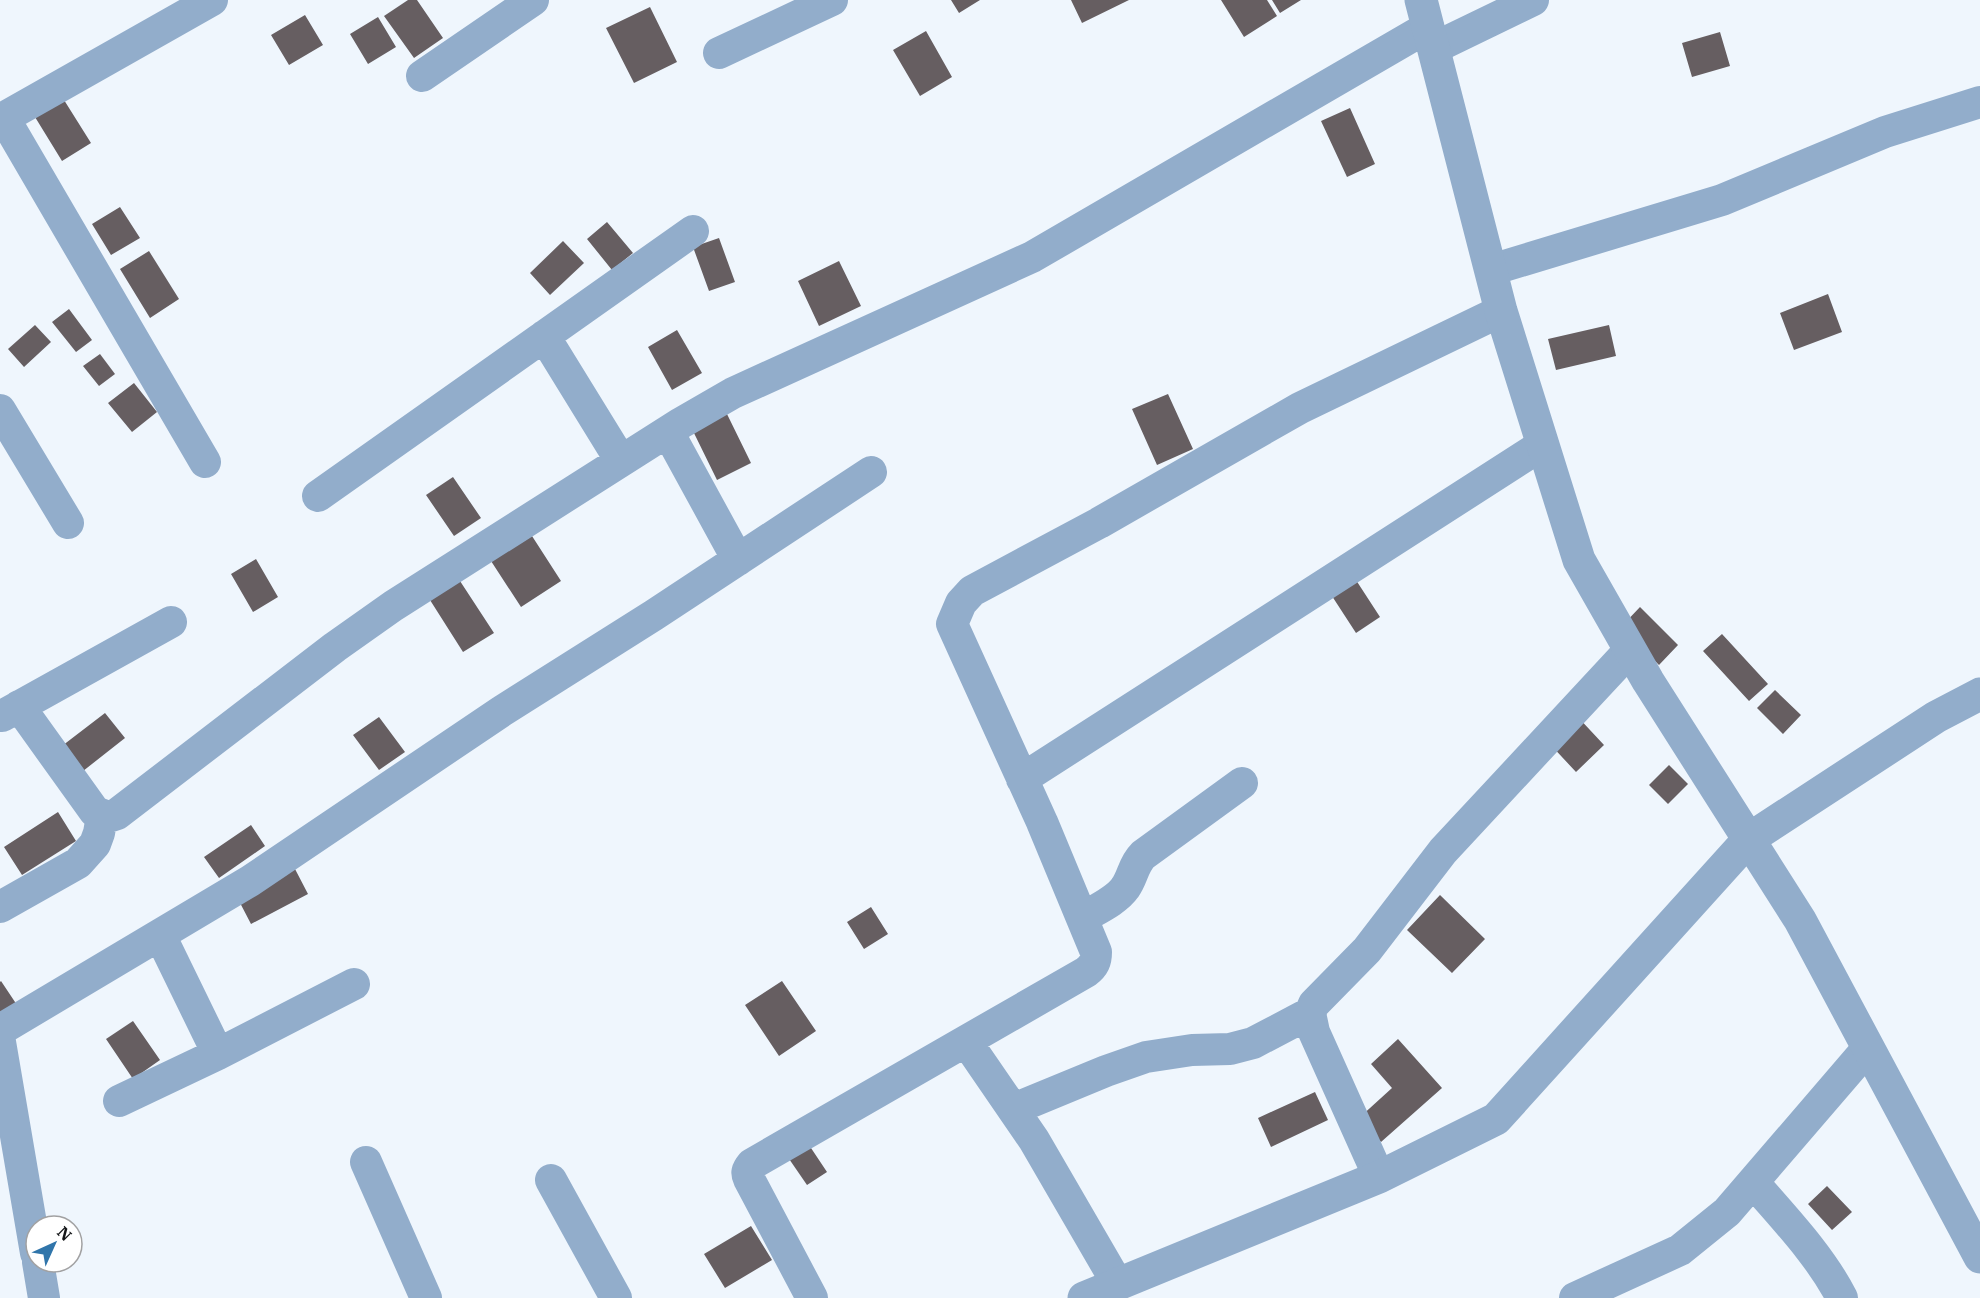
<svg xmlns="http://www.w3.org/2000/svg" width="1980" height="1298" font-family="'IBM Plex Serif',serif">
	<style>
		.building { fill: #665e61 }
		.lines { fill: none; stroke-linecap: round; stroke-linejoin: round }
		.minor { stroke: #92adcb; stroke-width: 32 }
		.tertiary { stroke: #92adcb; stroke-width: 33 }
	</style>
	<rect width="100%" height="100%" fill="#eff6fd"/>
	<!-- building -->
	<path class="building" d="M408,0H417L443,38L414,58L384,16Z
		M951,0H980L959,13Z
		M1071,0H1129L1082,23Z
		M1221,0H1267L1277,16L1244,37Z
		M1272,0H1301L1280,13Z
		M650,7L677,62L634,83L606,28Z
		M305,15L323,45L289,65L271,35Z
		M378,17L396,47L368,64L350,34Z
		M926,31L952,77L920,96L893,50Z
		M1720,32L1730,66L1692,77L1682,43Z
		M64,100L91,143L62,161L35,117Z
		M1350,108L1375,164L1347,177L1321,121Z
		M120,207L140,238L111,255L92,224Z
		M607,222L633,253L612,270L587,239Z
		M719,238L735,282L709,291L693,247Z
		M563,241L584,263L550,295L530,273Z
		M149,251L179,299L150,318L120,269Z
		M839,261L861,306L819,326L798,281Z
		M1828,294L1842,332L1794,350L1780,313Z
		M69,309L92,340L76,352L52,322Z
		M35,325L51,342L24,367L8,349Z
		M1609,325L1616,356L1556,370L1548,339Z
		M677,330L702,373L672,390L648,347Z
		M100,354L115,374L99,386L83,366Z
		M134,383L157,412L132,432L108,403Z
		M1168,394L1193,449L1157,465L1132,409Z
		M726,412L751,463L717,480L692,429Z
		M453,477L481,518L454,536L426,495Z
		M532,536L561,581L521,607L491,561Z
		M256,559L278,597L253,612L231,574Z
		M1354,577L1380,617L1356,633L1330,593Z
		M460,581L494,633L463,652L430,600Z
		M1640,607L1678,645L1659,665L1621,627Z
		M1722,634L1768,684L1749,701L1703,651Z
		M1775,690L1801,715L1783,734L1757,708Z
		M105,713L125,738L78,775L58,749Z
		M1576,715L1604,745L1576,772L1548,742Z
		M379,717L405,752L379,770L353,735Z
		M1669,765L1688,784L1668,804L1649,785Z
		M58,812L76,841L22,875L4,847Z
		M251,825L265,846L219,878L204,857Z
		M295,869L308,894L251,924L238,899Z
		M1440,895L1485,939L1452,973L1407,930Z
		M871,907L888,934L864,949L847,922Z
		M1,981L19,1008L0,1016V982Z
		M782,981L816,1031L779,1056L745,1005Z
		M133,1021L160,1060L133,1079L106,1039Z
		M1398,1039L1442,1088L1381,1142L1359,1118L1392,1088L1371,1064Z
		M1315,1092L1328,1120L1271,1147L1258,1118Z
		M805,1139L827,1172L807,1185L785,1153Z
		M1827,1186L1852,1212L1832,1230L1808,1204Z
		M751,1226L772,1260L725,1288L704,1254Z"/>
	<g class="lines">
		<!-- minor -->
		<path class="minor" d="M1434,48L1533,0
			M719,53L832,0
			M422,76L533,0
			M4,118L205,462
			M0,120L212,0
			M1491,270L1722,200L1885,132L1980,102
			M544,336L621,461
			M0,410L68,523
			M668,432L738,560
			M318,496L693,231
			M19,706L95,812L108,817L117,814L335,647L393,606L681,423L733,393L1032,257L1428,27
			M2,716L171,622
			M1022,779L1542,445
			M0,907L78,863L95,844L99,833L102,816
			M1082,918C1095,910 1116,901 1125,888C1133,877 1133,865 1143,855L1242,783
			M160,935L218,1054L354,984
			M0,1030L250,881L502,711L654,615L871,472
			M966,1041L1034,1140L1117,1283
			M0,1042L36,1253
			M119,1101L218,1054
			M1014,1109L1106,1071L1146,1057L1192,1050L1230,1049L1253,1043L1310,1013
			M366,1162L426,1298
			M1379,1177L1314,1032L1310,1013L1314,1004L1367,950L1443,851L1630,650
			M551,1180L616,1298
			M1753,1182C1784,1218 1820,1255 1842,1298
			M38,1262L44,1298
			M812,1298L749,1179C746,1173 747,1170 752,1164L1086,972C1094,966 1096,961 1096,952L1042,822L952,624L961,603L972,591L1099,523L1300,408L1501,311
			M1575,1298L1680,1250L1727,1212L1868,1048"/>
		<!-- tertiary -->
		<path class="tertiary" d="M1421,0L1501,311L1579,560L1648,681L1800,920L1980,1257
			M1084,1298L1379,1177L1496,1119L1749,839L1936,717L1980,694"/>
	</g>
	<!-- north arrow -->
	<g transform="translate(54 1244) rotate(45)"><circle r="28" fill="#ffffff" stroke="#a1a1a2" stroke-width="1.5"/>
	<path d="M0-4.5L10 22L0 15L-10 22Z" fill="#3075aa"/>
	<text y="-9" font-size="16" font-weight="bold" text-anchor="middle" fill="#131517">N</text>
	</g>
</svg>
